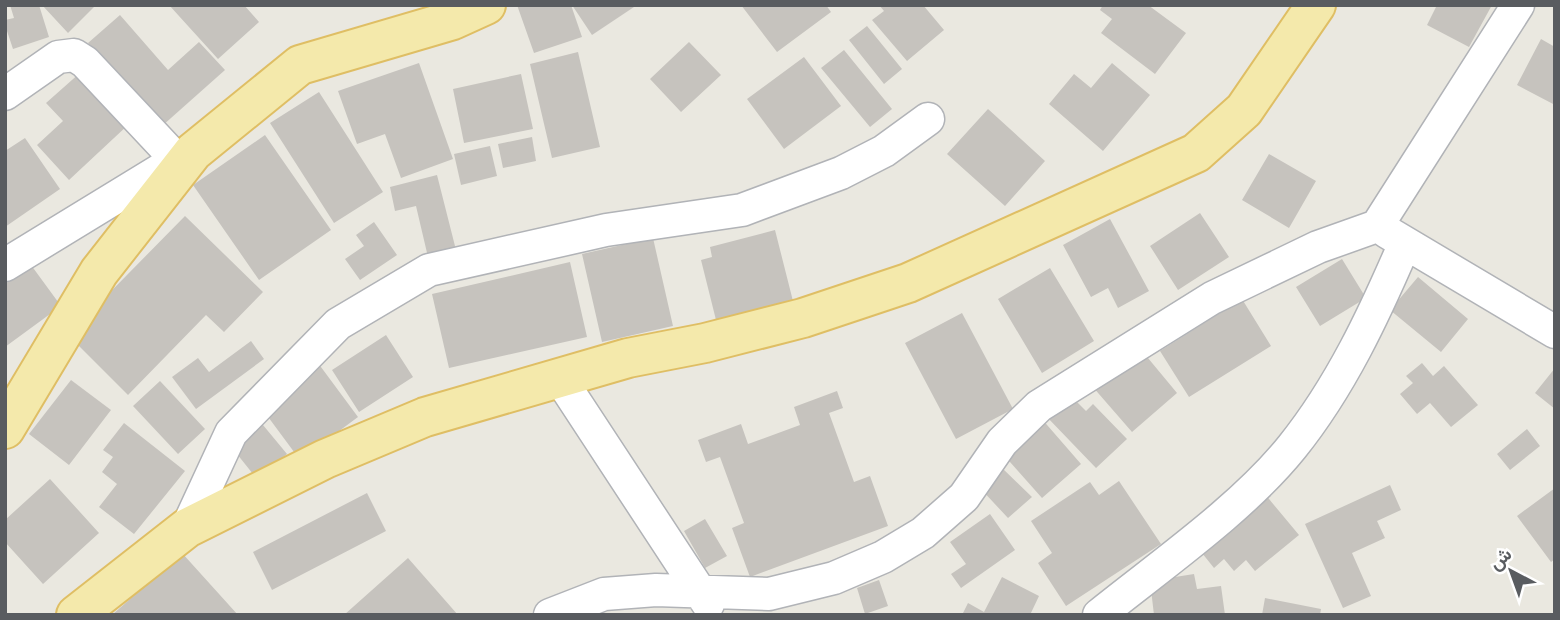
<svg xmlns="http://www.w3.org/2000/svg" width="1560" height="620" font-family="Commissioner,Vazirmatn,sans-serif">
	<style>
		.building { fill: #c6c3be }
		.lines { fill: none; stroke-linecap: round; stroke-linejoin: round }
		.minor-casing { stroke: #b1b3b7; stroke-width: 35 }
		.major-casing { stroke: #dfbe64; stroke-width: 42 }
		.minor { stroke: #fff; stroke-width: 32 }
		.major { stroke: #f4e9ab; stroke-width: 38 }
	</style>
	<rect width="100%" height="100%" fill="#eae8e0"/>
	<!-- building -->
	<path class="building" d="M10,5H39L49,37L13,49L5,25V20L14,18Z
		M42,5H96L68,33Z
		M169,5H244L259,22L218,59Z
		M517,5H571L582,37L534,53Z
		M572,5H637L592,35Z
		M741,5H826L831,12L777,52Z
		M879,5H923L944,30L907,61L872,20L884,11Z
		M1103,5H1148L1186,33L1155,74L1101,33L1112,19L1100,10Z
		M1437,5H1492L1469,47L1427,25Z
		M120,15L168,70L199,42L225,70L162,126L88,43Z
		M867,26L902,69L884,84L849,40Z
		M1541,39L1555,47V105L1517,85Z
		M689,42L721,75L681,112L650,79Z
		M844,50L892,109L870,127L821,68Z
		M578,52L600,147L552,158L530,64Z
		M804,57L841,106L784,149L747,99Z
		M419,63L453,159L401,178L385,134L357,144L338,91Z
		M1112,63L1150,95L1103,151L1049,104L1074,74L1091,88Z
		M81,72L129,124L69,180L37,145L63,121L46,103Z
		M521,74L533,129L464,143L453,89Z
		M319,92L383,192L334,223L270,123Z
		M988,109L1045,161L1005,206L947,154Z
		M265,135L331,230L259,280L193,185Z
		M532,137L536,161L503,168L498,144Z
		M25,138L60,189L5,227V151Z
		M490,146L497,176L461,185L454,154Z
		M1269,154L1316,181L1289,228L1242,200Z
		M437,175L456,250L428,257L416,206L395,211L390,187Z
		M1200,213L1229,257L1178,290L1150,246Z
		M185,216L263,292L224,332L206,315L128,395L68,335Z
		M1110,219L1149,291L1118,308L1108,288L1091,297L1063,245Z
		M374,222L397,255L360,280L345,259L364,246L356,235Z
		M775,230L795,309L718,328L701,260L712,257L710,247Z
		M653,238L673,326L602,342L582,254Z
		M1342,259L1366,298L1320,326L1296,287Z
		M570,262L587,337L449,368L432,294Z
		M31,265L61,306L5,347V284Z
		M1050,268L1094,341L1042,373L998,299Z
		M1418,277L1468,319L1441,352L1390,310Z
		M1242,299L1271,346L1189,397L1160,351Z
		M962,313L1013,409L956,439L905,343Z
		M386,335L413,377L359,412L332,370Z
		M251,341L264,359L196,409L172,377L198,358L209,372Z
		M1138,346L1177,393L1132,432L1092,386Z
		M318,363L358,417L300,460L260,406Z
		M1422,363L1433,376L1444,366L1478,405L1451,427L1430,403L1417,414L1400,394L1413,383L1406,376Z
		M1555,368V409L1535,393Z
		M71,380L111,410L69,465L29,434Z
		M160,381L205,429L178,454L133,406Z
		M837,391L843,408L829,413L854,482L870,476L888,526L750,577L732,528L744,523L720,457L706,462L698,440L741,424L748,444L800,425L794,407Z
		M1068,393L1086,411L1093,404L1127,439L1096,468L1045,415Z
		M1041,418L1081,464L1042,498L1002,453Z
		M258,419L287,454L257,479L229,444Z
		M124,423L185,471L134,534L99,507L117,484L102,472L113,457L103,450Z
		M1527,429L1540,446L1510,470L1497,454Z
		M1000,466L1032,497L1008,518L979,487Z
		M50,479L99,533L43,584L5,542V520Z
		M1119,481L1161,544L1066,606L1038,563L1052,553L1031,521L1090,482L1099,495Z
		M1390,485L1401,510L1377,521L1385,538L1352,553L1371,596L1343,608L1305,524Z
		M1555,488V559L1551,562L1517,516Z
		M367,493L386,531L272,590L253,552Z
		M1264,493L1299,535L1255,571L1246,560L1234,571L1224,559L1214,568L1198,548Z
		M990,514L1015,550L961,588L951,574L966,564L950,542Z
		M705,519L727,556L705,568L684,531Z
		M182,553L238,615H112Z
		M408,558L458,615H344Z
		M1194,574L1197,589L1221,586L1225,615H1154L1150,581Z
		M1002,577L1039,596L1030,615H962L968,603L984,612Z
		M879,580L888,606L865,614L857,588Z
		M1265,598L1321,609L1320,615H1262Z"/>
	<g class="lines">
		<!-- minor casing -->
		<g class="minor-casing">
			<path id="minor" d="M5,94L58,57L74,55L85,62L177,160
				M1387,232L1555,332
				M5,265L185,155
				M559,377L708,604
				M187,528L231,433L338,324L429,270L606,230L742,210L841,173L884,151L928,119
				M550,615L604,594L656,590L769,594L834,578L883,557L923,533L964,497L1002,442L1039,406L1212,298L1318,247L1377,226L1518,5
				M1099,615C1161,565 1242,509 1292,447C1341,386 1374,315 1405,243"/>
		</g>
		<!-- major casing -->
		<g class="major-casing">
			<path id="major" d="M5,429L99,272L193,152L300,65L453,20L486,5
				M76,615L187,528L325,459L425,417L628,358L705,343L803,318L908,283L1196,153L1244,110L1316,5"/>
		</g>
		<!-- minor -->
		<use href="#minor" class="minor"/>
		<!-- major -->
		<use href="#major" class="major"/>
	</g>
	<!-- border -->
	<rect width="1560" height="620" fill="none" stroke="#595c60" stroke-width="14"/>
	<!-- north arrow -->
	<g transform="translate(1511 571) rotate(319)" stroke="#ffffff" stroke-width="5" paint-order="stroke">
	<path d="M0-5L12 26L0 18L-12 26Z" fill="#595c60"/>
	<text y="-10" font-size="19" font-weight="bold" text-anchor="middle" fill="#595c60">ش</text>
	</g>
</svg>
